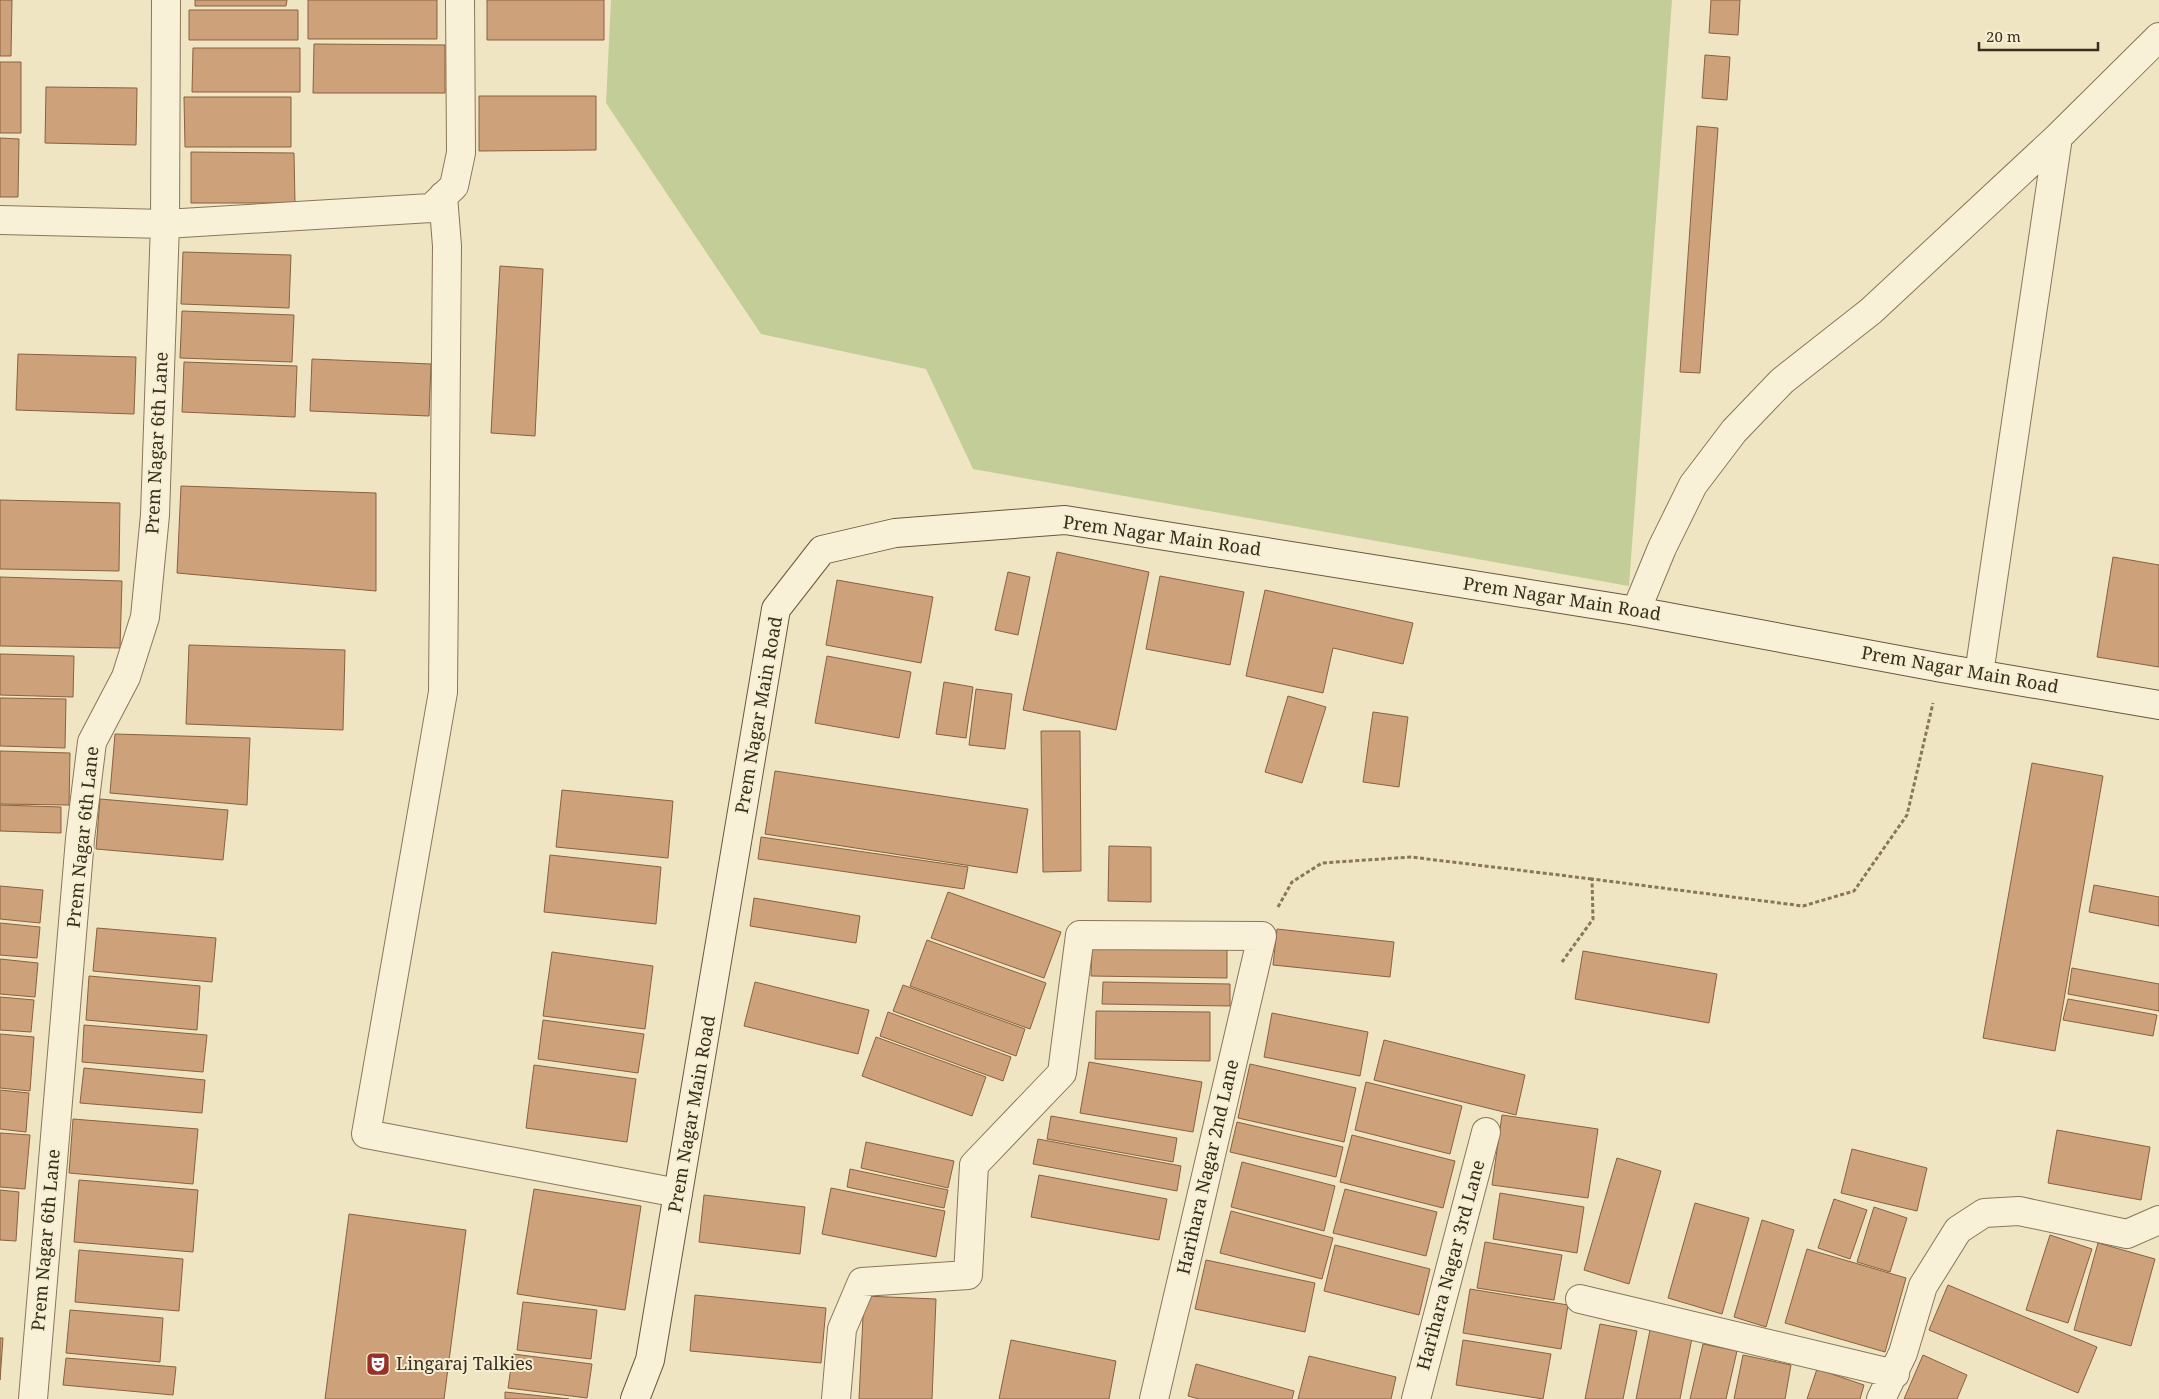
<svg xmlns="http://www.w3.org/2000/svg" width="2159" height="1399" font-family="'Noto Serif',serif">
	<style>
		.green { fill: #c3cd97 }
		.building { fill: #cda179; stroke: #89613f }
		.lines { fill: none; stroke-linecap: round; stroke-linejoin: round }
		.street-casing { stroke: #89765a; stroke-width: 30 }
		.secondary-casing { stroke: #6b573d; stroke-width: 30 }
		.path { stroke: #89765a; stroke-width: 3; stroke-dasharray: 4 2.5; stroke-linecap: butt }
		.street { stroke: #f9f1d7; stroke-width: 28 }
		.secondary { stroke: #f9f1d7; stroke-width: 28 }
		.labels { text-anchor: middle; stroke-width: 4; stroke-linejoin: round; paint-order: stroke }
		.street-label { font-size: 18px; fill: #392d1e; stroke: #f6eed3 }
		.poi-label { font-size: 18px; fill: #392d1e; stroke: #f6eed3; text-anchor: start }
	</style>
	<rect width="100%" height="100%" fill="#efe5c3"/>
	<!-- green -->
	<path class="green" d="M611,0H1672L1629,586L973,469L926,369L761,334L606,103Z"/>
	<!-- building -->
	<path class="building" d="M0,0H12L11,56H0Z
		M195,0H287L286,6H195Z
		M308,0H437V39H308Z
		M487,0H604V40H487Z
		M1711,0H1740L1738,35L1709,33Z
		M189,10H298V40H189Z
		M314,44L445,45V93H313Z
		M193,48H300V92H192Z
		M1705,55L1730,57L1727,100L1702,98Z
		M0,62H21V133H0Z
		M46,87L137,88L136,145L45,143Z
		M479,96H596V150L479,151Z
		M184,97H291V147H185Z
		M1697,126L1718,128L1700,373L1680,372Z
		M0,138L19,139L18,197H0Z
		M191,152L294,153L295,203H191Z
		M183,252L291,255L289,308L181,304Z
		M500,266L543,269L535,436L491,433Z
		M182,311L294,315L292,362L180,358Z
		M18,354L136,357L134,414L16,410Z
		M312,359L431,364L429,416L310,411Z
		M184,362L297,366L295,417L182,412Z
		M181,486L376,493V591L177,573Z
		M0,500L120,503L119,571L0,569Z
		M1057,552L1149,572L1116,730L1023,710Z
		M2113,557L2159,565V667L2097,657Z
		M1008,572L1030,577L1018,635L995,630Z
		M1160,576L1244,592L1230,665L1146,649Z
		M0,577L122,581L120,648L0,646Z
		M837,580L933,597L921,663L826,645Z
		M1265,590L1413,623L1403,664L1333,648L1323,693L1246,676Z
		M189,645L345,650L343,730L186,724Z
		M0,654L74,656L73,697L0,695Z
		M827,656L911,672L899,738L815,723Z
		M944,682L973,687L966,738L936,734Z
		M976,689L1012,694L1005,749L969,745Z
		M1288,696L1326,707L1302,783L1265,772Z
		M0,698L66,699L65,748L0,746Z
		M1373,712L1408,717L1399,787L1363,782Z
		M1041,731H1080L1081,871L1043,872Z
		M115,734L250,738L247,805L110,793Z
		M0,751L70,753L69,805L0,804Z
		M2032,763L2103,776L2055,1051L1983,1038Z
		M775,771L1028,809L1017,873L765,834Z
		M562,790L673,801L668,858L556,847Z
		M100,799L228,810L223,860L96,849Z
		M0,805L61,807V833L0,831Z
		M761,837L968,867L964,889L758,859Z
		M1109,846L1151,847V902L1108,901Z
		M550,855L661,867L656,924L544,912Z
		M2094,885L2159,897V926L2089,912Z
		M0,886L43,890L40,923L0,919Z
		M948,892L1061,932L1044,978L931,938Z
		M754,898L860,916L856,943L750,926Z
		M0,923L40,927L37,958L0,955Z
		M97,928L216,938L212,982L93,971Z
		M1277,929L1394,942L1390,977L1273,965Z
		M927,940L1046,983L1030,1029L910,986Z
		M1092,946L1227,948V978L1091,976Z
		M1583,951L1717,974L1709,1023L1575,999Z
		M552,952L653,966L645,1029L543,1016Z
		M0,959L38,963L35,997L0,994Z
		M2072,968L2159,984V1011L2068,994Z
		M89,976L200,986L197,1030L86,1020Z
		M755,982L869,1010L858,1054L744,1026Z
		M1103,982L1230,984V1006L1102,1004Z
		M903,985L1025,1029L1016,1056L893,1011Z
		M0,997L34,1000L31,1032L0,1030Z
		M2068,999L2157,1015L2153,1036L2063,1020Z
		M1096,1011L1210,1012V1061L1095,1059Z
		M888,1012L1011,1057L1003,1081L880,1036Z
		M1272,1013L1368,1032L1360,1076L1264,1057Z
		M543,1020L644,1034L638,1073L538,1059Z
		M84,1025L207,1035L203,1072L82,1062Z
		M0,1034L34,1037L30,1091L0,1088Z
		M876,1037L986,1077L972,1116L862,1076Z
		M1384,1040L1525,1075L1516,1115L1374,1080Z
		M1089,1062L1202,1082L1193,1132L1080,1113Z
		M1250,1064L1356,1088L1344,1142L1238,1118Z
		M534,1065L636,1079L627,1142L526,1128Z
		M84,1068L205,1080L202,1113L80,1103Z
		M1366,1082L1462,1106L1450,1154L1355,1130Z
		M0,1090L29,1093L26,1132L0,1129Z
		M1502,1115L1598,1129L1588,1198L1492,1185Z
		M1051,1116L1177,1138L1173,1162L1047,1139Z
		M73,1119L198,1129L193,1184L69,1173Z
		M1237,1122L1343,1147L1336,1177L1230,1152Z
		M2057,1130L2150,1147L2141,1200L2048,1183Z
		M0,1133L30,1135L25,1189L0,1187Z
		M1352,1135L1455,1161L1443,1208L1340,1182Z
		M1038,1139L1181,1166L1177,1191L1033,1164Z
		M866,1142L954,1161L948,1188L861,1168Z
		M1852,1149L1927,1168L1917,1211L1841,1193Z
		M1617,1158L1661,1171L1629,1284L1584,1270Z
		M1242,1162L1335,1186L1324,1231L1231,1207Z
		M850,1169L948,1190L944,1208L847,1187Z
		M1039,1175L1167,1199L1159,1240L1031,1217Z
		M79,1180L198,1190L193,1252L74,1242Z
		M831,1188L945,1211L936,1257L822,1234Z
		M534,1189L641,1206L625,1310L517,1294Z
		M1345,1189L1437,1212L1426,1256L1333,1233Z
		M0,1190L19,1192L16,1241L0,1240Z
		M1500,1193L1584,1207L1577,1253L1493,1239Z
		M704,1195L805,1207L800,1254L699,1242Z
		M1834,1199L1867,1210L1850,1259L1818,1248Z
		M1695,1203L1749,1218L1722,1314L1668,1298Z
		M1874,1207L1907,1218L1890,1272L1857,1262Z
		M1231,1211L1333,1238L1322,1279L1220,1253Z
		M349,1214L466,1230L444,1399H325Z
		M1762,1220L1794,1230L1766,1327L1734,1317Z
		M2050,1235L2092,1249L2068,1323L2026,1310Z
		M1485,1242L1562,1255L1554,1300L1477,1288Z
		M2098,1243L2155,1259L2131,1346L2074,1330Z
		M1335,1245L1430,1269L1419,1315L1324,1291Z
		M1807,1249L1906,1278L1885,1352L1785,1323Z
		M79,1250L183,1259L179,1311L75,1302Z
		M1206,1260L1315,1283L1305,1332L1195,1309Z
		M1948,1285L2097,1347L2078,1393L1929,1330Z
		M1470,1289L1568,1305L1561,1349L1463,1333Z
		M695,1295L826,1308L821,1363L690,1351Z
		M864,1296L936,1299L932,1399H859Z
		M523,1302L597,1310L591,1359L517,1350Z
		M70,1310L163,1318L160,1362L66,1353Z
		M1600,1324L1637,1331L1623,1399H1585Z
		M1650,1330L1692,1338L1680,1399H1636Z
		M0,1338H3L0,1380Z
		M1011,1340L1116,1361L1109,1399H999Z
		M1463,1340L1551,1354L1543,1399L1456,1385Z
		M1703,1344L1737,1351L1726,1399H1690Z
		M513,1354L592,1364L587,1398L508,1388Z
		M1743,1355L1791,1365L1785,1399H1734Z
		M1923,1355L1967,1375L1957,1399H1904Z
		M1309,1356L1396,1377L1391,1399H1298Z
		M66,1358L176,1367L173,1395L63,1385Z
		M1196,1364L1294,1391L1292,1399H1199L1188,1396Z
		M1817,1369L1864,1385L1860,1399H1807Z
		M505,1392L569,1399H505Z"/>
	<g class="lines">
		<!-- street casing -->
		<g class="street-casing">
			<path id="street" d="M443,196L447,246L443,692L366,1134L678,1193
				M0,220L165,224L431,208L454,186L461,153L460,0
				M1636,611L1662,548L1693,485L1734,431L1782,381L1871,311L2058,137L2159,37
				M1979,674L2058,137
				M1580,1299L1895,1374
				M33,1399L80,839L92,742L126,677L145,617L155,515L165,224L166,0
				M836,1399L842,1329L862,1282L968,1275L974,1165L1062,1073L1080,935L1262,936L1154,1399
				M1416,1399L1486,1132
				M1881,1399L1903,1353L1923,1286L1958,1230L1984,1213L2019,1211L2127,1234L2159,1220"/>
		</g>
		<!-- secondary casing -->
		<g class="secondary-casing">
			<path id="secondary" d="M635,1399L650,1360L776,609L822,550L895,533L1065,520L1636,611L1942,668L2159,705"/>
		</g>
		<!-- path -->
		<path class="path" d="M1278,907L1292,882L1322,863L1411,857L1592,879
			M1562,962L1593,919L1592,879L1803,906L1854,891L1907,815L1933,703"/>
		<!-- street -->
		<use href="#street" class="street"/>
		<!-- secondary -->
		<use href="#secondary" class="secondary"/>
	</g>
	<!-- icons -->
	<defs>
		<g id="theatre-square" transform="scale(1.25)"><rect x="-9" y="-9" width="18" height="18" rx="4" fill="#992f29" stroke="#f6eed3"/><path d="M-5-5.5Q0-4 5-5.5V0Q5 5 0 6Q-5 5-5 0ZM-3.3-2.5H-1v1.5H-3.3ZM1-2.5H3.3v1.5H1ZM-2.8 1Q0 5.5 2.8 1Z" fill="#fff"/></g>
	</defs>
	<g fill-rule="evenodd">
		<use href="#theatre-square" x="378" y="1364"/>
	</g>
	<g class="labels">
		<!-- street labels -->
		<g class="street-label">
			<text transform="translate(157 443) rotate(-87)" y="6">Prem Nagar 6th Lane</text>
			<text transform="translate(1162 536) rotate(8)" y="6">Prem Nagar Main Road</text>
			<text transform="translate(1562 599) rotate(9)" y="6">Prem Nagar Main Road</text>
			<text transform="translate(1960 670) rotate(10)" y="6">Prem Nagar Main Road</text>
			<text transform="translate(759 715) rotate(-80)" y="6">Prem Nagar Main Road</text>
			<text transform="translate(83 837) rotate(-84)" y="6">Prem Nagar 6th Lane</text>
			<text transform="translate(692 1114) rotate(-80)" y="6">Prem Nagar Main Road</text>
			<text transform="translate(1208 1167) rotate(-77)" y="6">Harihara Nagar 2nd Lane</text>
			<text transform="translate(46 1240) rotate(-85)" y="6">Prem Nagar 6th Lane</text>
			<text transform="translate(1451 1265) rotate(-75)" y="6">Harihara Nagar 3rd Lane</text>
		</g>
		<!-- poi labels -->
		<g class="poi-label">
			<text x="396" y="1370">Lingaraj Talkies</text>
		</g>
	</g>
	<!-- scale -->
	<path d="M1979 42v8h119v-8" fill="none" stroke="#392d1e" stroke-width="2.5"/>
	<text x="1986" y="42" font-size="15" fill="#392d1e" stroke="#f6eed3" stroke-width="4" paint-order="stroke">20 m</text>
</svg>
